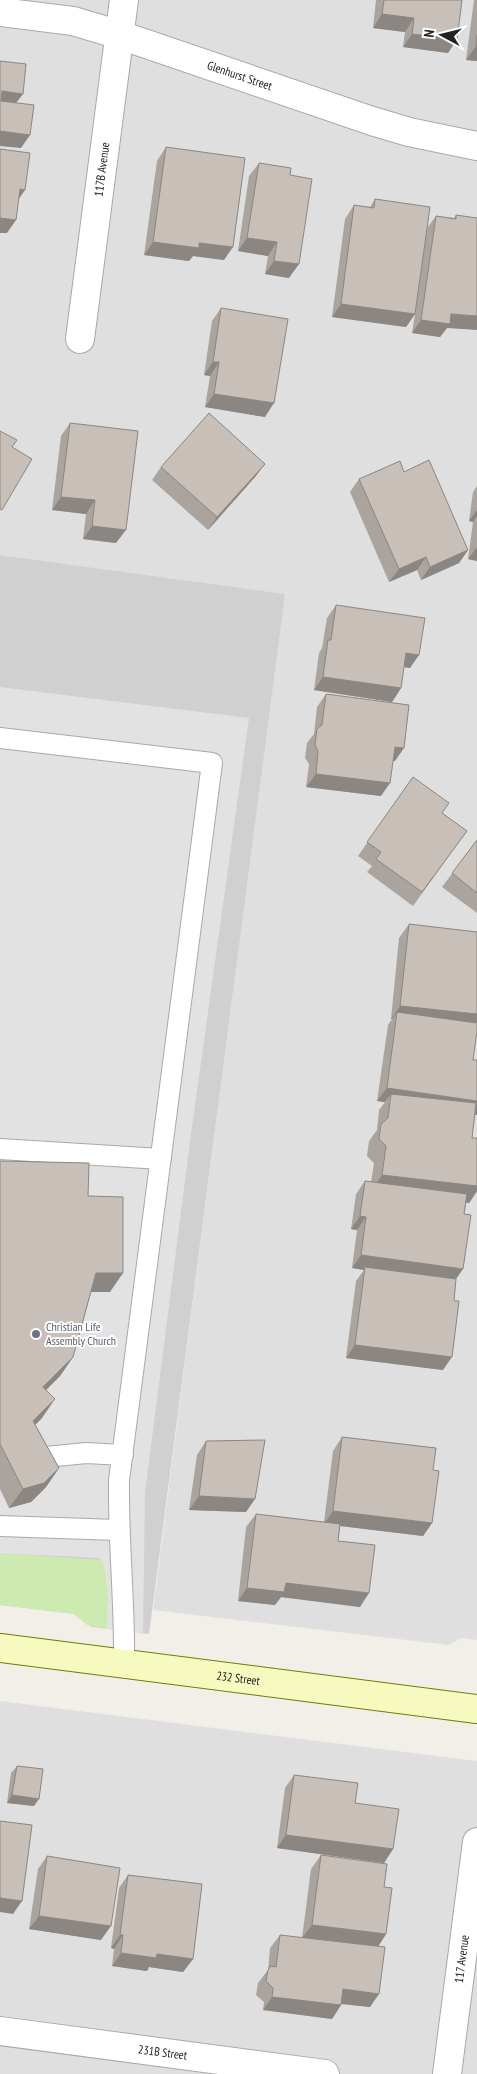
<svg xmlns="http://www.w3.org/2000/svg" width="477" height="2074" font-family="'PT Sans Narrow',sans-serif">
	<style>
		.residential { fill: #e0dfdf }
		.religious { fill: #d0d0d0 }
		.grass { fill: #cdebb0 }
		.parking { fill: #e2e2e2 }
		.lines { fill: none; stroke-linecap: round; stroke-linejoin: round }
		.service-casing { stroke: #a9a9a9; stroke-width: 22 }
		.minor-casing { stroke: #a9a9a9; stroke-width: 30 }
		.secondary-casing { stroke: #707d05; stroke-width: 30 }
		.service { stroke: #fff; stroke-width: 20 }
		.minor { stroke: #fff; stroke-width: 28 }
		.secondary { stroke: #f7fabf; stroke-width: 28 }
		.wall { fill: #aba49e }
		.shaded-wall { fill: #8b8681 }
		.building { fill: #c7bfb8; stroke: #8b8681 }
		.worship-dot { fill: #6b7280; stroke: #fff; stroke-width: 2 }
		.labels { text-anchor: middle; stroke-width: 4; stroke-linejoin: round; paint-order: stroke }
		.street-label { font-size: 12px; fill: #222; stroke: #fff }
		.worship-label { font-size: 12px; fill: #5b616d; stroke: #fff; text-anchor: start }
	</style>
	<rect width="100%" height="100%" fill="#f2efe9"/>
	<!-- residential -->
	<path class="residential" d="M0,0H477V1640L461,1638L449,1645L153,1610L284,594L0,555Z
		M0,1701L477,1761V2074H0Z"/>
	<!-- religious -->
	<path class="religious" d="M0,555L285,594L149,1634L92,1627L74,1614L0,1605Z"/>
	<!-- grass -->
	<path class="grass" d="M0,1553L101,1560C111,1575 109,1611 107,1629L87,1625L74,1614L0,1605Z"/>
	<!-- parking -->
	<path class="parking" d="M0,687L249,718L191,1134L145,1493L143,1634L107,1629L108,1596L105,1572L103,1563L99,1558L0,1553V1452L30,1406L83,1292L110,1291L0,1180Z"/>
	<g class="lines">
		<!-- service casing -->
		<g class="service-casing">
			<path id="service" d="M0,738L212,763L119,1480C118,1541 125,1602 124,1664
				M0,1149L161,1159
				M0,1476L36,1458L86,1453L123,1455
				M0,1526L118,1530"/>
		</g>
		<!-- minor casing -->
		<g class="minor-casing">
			<g id="minor">
				<path id="s1" d="M0,12L73,21L120,35L372,121L409,132L477,146"/>
				<path id="s2" d="M80,339L124,0"/>
				<path id="s3" d="M0,2031L325,2074"/>
				<path id="s4" d="M447,2074L477,1842"/>
			</g>
		</g>
		<!-- secondary casing -->
		<g class="secondary-casing">
			<g id="secondary">
				<path id="s5" d="M0,1648L477,1709"/>
			</g>
		</g>
		<!-- service -->
		<use href="#service" class="service"/>
		<!-- minor -->
		<use href="#minor" class="minor"/>
		<!-- secondary -->
		<use href="#secondary" class="secondary"/>
	</g>
	<!-- wall -->
	<path class="wall" d="M376,0H462L457,39L448,53L403,47L405,32L373,28Z
		M474,0H477V61L466,60Z
		M166,147L224,260L193,256L189,261L144,255L157,161Z
		M259,163L290,175L289,278L265,274L268,256L238,251L249,176Z
		M375,199L427,228L436,216L454,218L456,215L447,328L440,337L412,333L415,314L406,327L332,317L345,219L354,205L370,207Z
		M221,308L265,417L205,407L210,376L204,375L212,321Z
		M70,423L116,543L83,539L86,514L52,510L61,436Z
		M265,464L255,477L208,530L152,480L161,467Z
		M404,472L468,550L459,563L421,580L417,570L389,582L350,492L359,479Z
		M477,486V561L468,559L473,522L469,521L473,492Z
		M336,605L410,668L404,667L401,688L392,702L314,690L319,653L322,648L327,618Z
		M326,694L395,761H393L381,796L306,787L309,764L305,758L307,743L314,734L317,707Z
		M413,777L442,813L467,831L413,906L367,872L372,866L358,856Z
		M477,840V913L442,887Z
		M409,924L473,1060L475,1115L472,1138H477V1191L469,1203H466L456,1279L443,1370L346,1358L356,1281L364,1270L352,1268L357,1230L351,1229L356,1194L365,1181L371,1182L374,1163L367,1156L369,1141L377,1130L379,1110L385,1102L377,1101L388,1025L392,1019H391L399,938Z
		M0,1161L88,1196L110,1292H91L73,1357L60,1376L46,1390L42,1418L35,1425L59,1468L46,1487L31,1502L9,1508L0,1489Z
		M342,1437L433,1470L432,1523L423,1536L340,1526L338,1541L360,1607L281,1597L275,1605L238,1601L246,1527L256,1514L324,1522L333,1451Z
		M206,1441L246,1512L189,1510L197,1455Z
		M17,1766L34,1806L7,1803L11,1773Z
		M294,1775L355,1803L393,1849L384,1863L277,1848L285,1788Z
		M321,1855L384,1887L386,1934L378,1947L370,2007L341,2004V2005L332,2019L263,2010L264,2002L256,1995L258,1983L268,1970L270,1948L280,1935L302,1938L311,1869Z
		M47,1856L101,1940L29,1929L38,1869Z
		M128,1875L193,1959L183,1972L149,1967L147,1971L112,1966L114,1949L111,1948L119,1888Z"/>
	<!-- shaded-wall -->
	<path class="shaded-wall" d="M382,14L414,18L405,32L373,28Z
		M412,34L457,39L448,53L403,47Z
		M476,46H477V61L466,60Z
		M2,91L23,94L13,107L0,106Z
		M0,131L30,135L21,148L0,146Z
		M20,189L25,190L16,203Z
		M0,218L16,220L7,233H0Z
		M247,238L277,242L268,256L238,251Z
		M153,242L199,243L233,247L224,260L193,256L189,261L144,255Z
		M274,261L299,264L289,278L265,274Z
		M341,304L415,314L406,327L332,317Z
		M451,314L477,316V330L447,328L440,337L412,333L421,320Z
		M213,362H219L210,376L204,375Z
		M214,394L274,403L265,417L205,407Z
		M265,464L255,477L208,530L217,517Z
		M61,497L95,500L86,514L52,510Z
		M477,510V516L473,522L469,521Z
		M92,526L126,530L116,543L83,539Z
		M477,547V561L468,559Z
		M468,550L459,563L421,580L430,567Z
		M426,557L417,570L389,582L399,569Z
		M406,653L419,655L410,668L397,666Z
		M323,677L401,688L392,702L314,690Z
		M395,747L404,748L395,761L386,760Z
		M316,774L390,783L381,796L306,787Z
		M400,1006L477,1014V1028L397,1012L392,1019H391Z
		M387,1088L477,1101V1115L390,1103L391,1094L385,1102L377,1101Z
		M382,1175L477,1186V1191L469,1203L370,1192Z
		M360,1216L366,1217L357,1230L351,1229Z
		M361,1255L463,1269L454,1282L365,1267L364,1270L352,1268Z
		M96,1273H123L110,1292H83Z
		M355,1345L452,1357L443,1370L346,1358Z
		M73,1357L60,1376L30,1406L43,1387Z
		M55,1399L42,1418L20,1440L33,1421Z
		M59,1468L46,1487L31,1502L9,1508L23,1489Z
		M199,1496L255,1499L246,1512L189,1510Z
		M333,1511L432,1523L423,1536L324,1524Z
		M286,1583L369,1593L360,1607L281,1597L275,1605L238,1601L247,1588Z
		M12,1795L39,1799L34,1806L7,1803Z
		M286,1835L393,1849L384,1863L277,1848Z
		M0,1898L22,1901L13,1914L0,1912Z
		M39,1916L111,1926L101,1940L29,1929Z
		M312,1925L386,1934L377,1948L302,1938Z
		M120,1935H123L114,1949L111,1948Z
		M121,1953L157,1954L193,1959L183,1972L149,1967L147,1971L112,1966Z
		M343,1989L379,1994L370,2007L334,2003Z
		M272,1997L341,2005L332,2019L263,2010Z"/>
	<!-- building -->
	<path class="building" d="M384,0H462L457,39L412,34L414,18L382,14Z
		M477,35V46H476Z
		M0,61L26,64L23,94L2,91L1,101L34,105L30,135L0,131Z
		M166,147L245,158L233,247L199,243V248L153,242Z
		M0,149L30,153L25,190L20,189L16,220L0,218Z
		M259,163L291,168L290,175L312,179L299,264L274,261L277,242L247,238Z
		M375,199L430,207L415,314L341,304L354,205L374,208Z
		M456,215L477,218V316L451,314L450,324L421,320L436,216L456,219Z
		M221,308L288,319L274,403L214,394L219,362H213Z
		M209,413L265,464L217,517L161,467Z
		M70,423L138,431L126,530L92,526L95,500L61,497Z
		M0,431L17,440L12,447L32,459L2,510L0,509Z
		M429,460L468,550L430,567L426,557L399,569L359,479L400,461L404,472Z
		M336,605L425,618L419,655L406,653L401,688L323,677L328,640H331Z
		M326,694L409,705L404,748L395,747L390,783L316,774L318,751L315,745L317,729L322,725Z
		M413,777L449,803L442,813L467,831L422,892L376,859L381,852L367,842Z
		M477,840V893L452,873Z
		M409,924L477,932V1014L400,1006Z
		M397,1012L477,1023V1031L473,1060H477V1101L387,1088Z
		M391,1094L476,1103L472,1138H477V1186L382,1175L386,1146L379,1139L381,1124L388,1118Z
		M0,1161L89,1163L88,1196L123,1197V1273H96L73,1357L43,1387L55,1399L33,1421L59,1468L44,1483L23,1489L0,1444Z
		M365,1181L467,1194L464,1214L471,1215L463,1269L361,1255L366,1217L360,1216Z
		M365,1267L456,1279L454,1301H459L452,1357L355,1345Z
		M342,1437L436,1448L433,1470L439,1471L432,1523L333,1511Z
		M265,1440L255,1499L199,1496L206,1441Z
		M256,1514L340,1524L338,1541L375,1545L369,1593L286,1583L284,1592L247,1588Z
		M17,1766L43,1769L39,1799L12,1795Z
		M294,1775L358,1783L355,1803L399,1809L393,1849L286,1835Z
		M0,1821L32,1825L22,1901L0,1898Z
		M321,1855L387,1864L384,1887L392,1888L386,1934L312,1925Z
		M47,1856L120,1868L111,1926L39,1916Z
		M128,1875L202,1884L193,1959L157,1954L156,1958L121,1953L123,1935H120Z
		M280,1935L385,1947L379,1994L343,1989L341,2005L272,1997L273,1988L266,1981L268,1970L271,1966L276,1967Z"/>
	<!-- markers -->
	<circle class="worship-dot" cx="36" cy="1334" r="5"/>
	<g class="labels">
		<!-- street labels -->
		<g class="street-label">
			<text dy="4" stroke="none"><textPath href="#s1" startOffset="249">Glenhurst Street</textPath></text>
			<text dy="4" stroke="none"><textPath href="#s2" startOffset="171">117B Avenue</textPath></text>
			<text dy="4" stroke="none"><textPath href="#s5" startOffset="240">232 Street</textPath></text>
			<text dy="4" stroke="none"><textPath href="#s4" startOffset="116">117 Avenue</textPath></text>
			<text dy="4" stroke="none"><textPath href="#s3" startOffset="164">231B Street</textPath></text>
		</g>
		<!-- worship labels -->
		<g class="worship-label">
			<text x="46" y="1331">Christian Life<tspan x="46" dy="14">Assembly Church</tspan></text>
		</g>
	</g>
	<!-- north arrow -->
	<g transform="translate(442 35) rotate(277)" stroke="#ffffff" stroke-width="4" paint-order="stroke">
	<path d="M0-4L9 19L0 12L-9 19Z" fill="#222222"/>
	<text y="-8" font-size="14" font-weight="bold" text-anchor="middle" fill="#222222">N</text>
	</g>
</svg>
